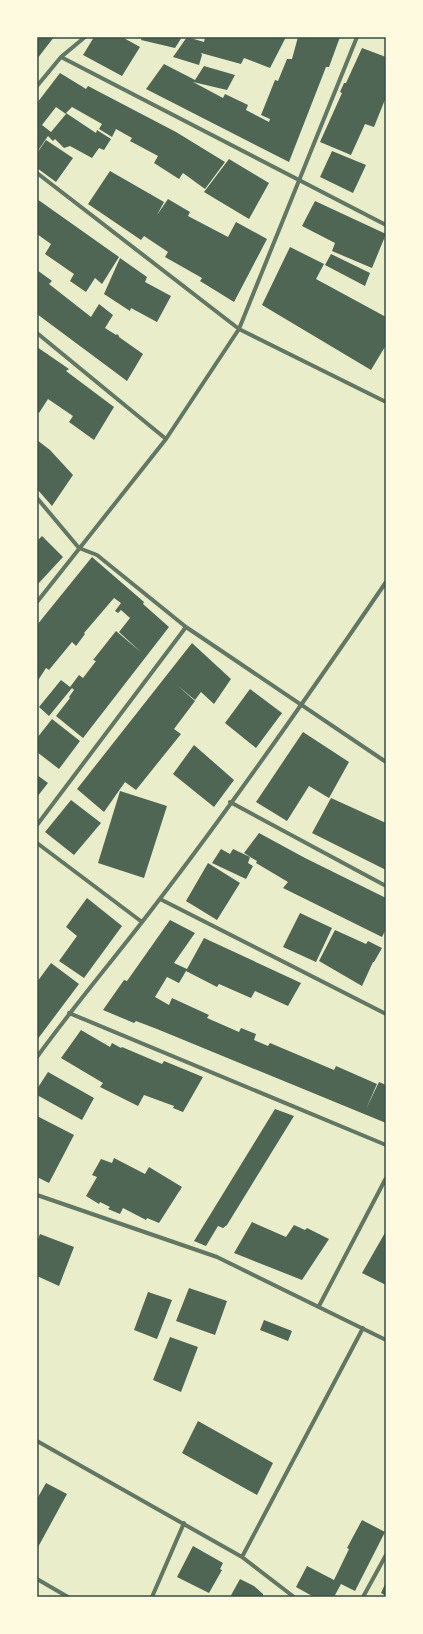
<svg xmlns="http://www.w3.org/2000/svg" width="423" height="1634" font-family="Merriweather,serif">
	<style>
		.building { fill: #4f6655; fill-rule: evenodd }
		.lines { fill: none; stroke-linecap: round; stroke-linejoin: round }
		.minor { stroke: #617663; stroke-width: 4 }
		.neatline { fill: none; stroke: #344e41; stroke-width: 1.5 }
	</style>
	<rect width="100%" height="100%" fill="#e9edc9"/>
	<!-- building -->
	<path class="building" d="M37,37H54L37,59Z
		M94,37H122L140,47L122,76L83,55Z
		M142,37H182L175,48L141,40Z
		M187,37L204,42L205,37H286L270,68L244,58L241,64L201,53L202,55L199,65L173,57Z
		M298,37H340L329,67H326L289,162L146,89L164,64L195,80L204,66L235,75L227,90L193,82L223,98L225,94L248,105L246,110L269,122L270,119L261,115L275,80L278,81L287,59H292Z
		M362,48L386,57V97L374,127L365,124L351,155L320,142L342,93L340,92L344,83H346Z
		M60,73L86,89L88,86L176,132L225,162L205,189L183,173L179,179L154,163L158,156L130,141L132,138L116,129L112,137L99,129L102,124L72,107L66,113L96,133L97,130L111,139L104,150L99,148L92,158L70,146L64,148L55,139L53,141L48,136L37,152V103ZM56,107L66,114L51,132L42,125Z
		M46,140L73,158L56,182L37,168V153Z
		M332,151L366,165L353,193L320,177Z
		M229,159L269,183L249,219L204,192Z
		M110,171L164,202L157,215L168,199L190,212L188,216L228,237L236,222L267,239L234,302L200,281L202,278L165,257L168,252L144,236L141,240L88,204Z
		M37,199L119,257L102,284L95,278L86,292L70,281L74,274L45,254L51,244L37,234Z
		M315,201L386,234L372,268L332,251L335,243L302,226Z
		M290,247L324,264L316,279L386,317V345L371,370L262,305Z
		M331,254L370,273L365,286L325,265Z
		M120,258L147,277L145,282L171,296L157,322L131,308L130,311L104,294Z
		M37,270L52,281L49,284L91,317L99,304L113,315L105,328L116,335L117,334L119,336V337L143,354L127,381L37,314Z
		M37,347L69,369L66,371L114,407L94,440L69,422L73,416L48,399L39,413L37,411Z
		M37,440L50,450L73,475L52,506L37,489Z
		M42,536L63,557L37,585V541Z
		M92,557L144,602L143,604L169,627L83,738L56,716L70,698L69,697L74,690L72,688L49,716L39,707L61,680L70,687L79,675L83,678L96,661L93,660L116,631L142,653L119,632L130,618L121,610L118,613L115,611L121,603L114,598L84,633L85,634L76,646L72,642L49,670L46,668L37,682V625Z
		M192,643L231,679L214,704L201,692L195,700L177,685L195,701L174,729L181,734L136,790L125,782L104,812L77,789Z
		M250,689L282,713L256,748L225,723Z
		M52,719L80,741L59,769L37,752V738Z
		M303,732L349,762L329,798L309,786L287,821L256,802Z
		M194,745L234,780L214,807L173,774Z
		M37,775L48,783L37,797Z
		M120,791L167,806L144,878L98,863Z
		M331,798L386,823V870L312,833Z
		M71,800L101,823L74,855L45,832Z
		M259,833L305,858L386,898V929L382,937L283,888L288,882L256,863L257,861L244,853Z
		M221,849L230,854L233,849L250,857L248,863L253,866L246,879L212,863Z
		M208,863L240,883L217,920L186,901Z
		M87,898L122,926L84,978L59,961L77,936L66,927Z
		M300,913L332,928L316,962L283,947Z
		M170,920L195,933L174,963L187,969L204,938L301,983L288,1006L255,991L251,998L219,984L217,987L186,971L179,983L167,977L155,997L169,1005L172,998L209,1015L207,1018L239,1032L241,1028L256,1034L254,1040L268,1046L270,1043L334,1070L336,1066L377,1084L366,1109L379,1082L386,1085V1123L157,1029L136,1021L134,1023L103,1010L124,980L127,981Z
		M335,930L366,944L368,941L382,948L374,962H373L362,986L319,961Z
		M51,963L79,984L37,1040V982Z
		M81,1030L110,1047L112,1043L121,1048L122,1047L162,1064L164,1061L203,1077L183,1112L173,1108L174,1106L144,1095L138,1106L100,1087L103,1083L61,1058Z
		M48,1072L94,1098L82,1120L37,1095V1089Z
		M275,1109L294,1116L227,1225L223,1228L218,1226L206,1246L194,1241Z
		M37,1116L74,1135L49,1183L37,1177Z
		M114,1158L145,1174L149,1167L182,1187L159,1223L147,1218L146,1220L123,1208L120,1214L108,1209L110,1207L100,1202L99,1204L86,1196L97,1177L92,1175L101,1159L112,1163Z
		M252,1222L286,1237L294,1225L305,1230L307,1228L329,1239L302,1280L234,1253Z
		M386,1231V1285L362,1273Z
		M40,1234L74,1247L59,1286L37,1276V1242Z
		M189,1288L227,1301L215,1335L176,1321Z
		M148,1292L172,1300L157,1339L134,1330Z
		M264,1320L292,1331L288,1341L260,1330Z
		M170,1337L198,1347L181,1392L153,1380Z
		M198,1421L273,1463L257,1495L182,1453Z
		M46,1483L67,1494L37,1549V1499Z
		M362,1520L385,1532L355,1591L341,1584L334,1597H314L296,1587L307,1566L334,1580L349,1549L347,1548Z
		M193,1546L223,1563L220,1569L222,1570L209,1593L177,1577Z
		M240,1579L254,1586L263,1594V1597H230Z
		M386,1582V1596L381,1593Z"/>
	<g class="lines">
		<!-- minor -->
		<path class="minor" d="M61,57L386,225
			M37,86L61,57L85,37
			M37,173L239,329L386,402
			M37,333L166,439
			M37,498L79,548L97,555L186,627L386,762
			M37,602L166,439L239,329L357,37
			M230,802L386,886
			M37,825L186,627
			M37,843L142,922
			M160,899L386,1014
			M69,1013L386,1145
			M37,1057C76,1003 119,953 159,900C238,797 313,689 386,582
			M37,1195L217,1257L386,1340
			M319,1306L386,1178
			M37,1441L242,1557L294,1597
			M242,1557L363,1328
			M37,1579L68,1597
			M152,1597L184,1523
			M363,1597L386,1555"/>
	</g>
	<!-- border -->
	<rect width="423" height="1634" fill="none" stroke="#fefae0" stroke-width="76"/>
	<rect x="38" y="38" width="347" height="1558" class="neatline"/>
</svg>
